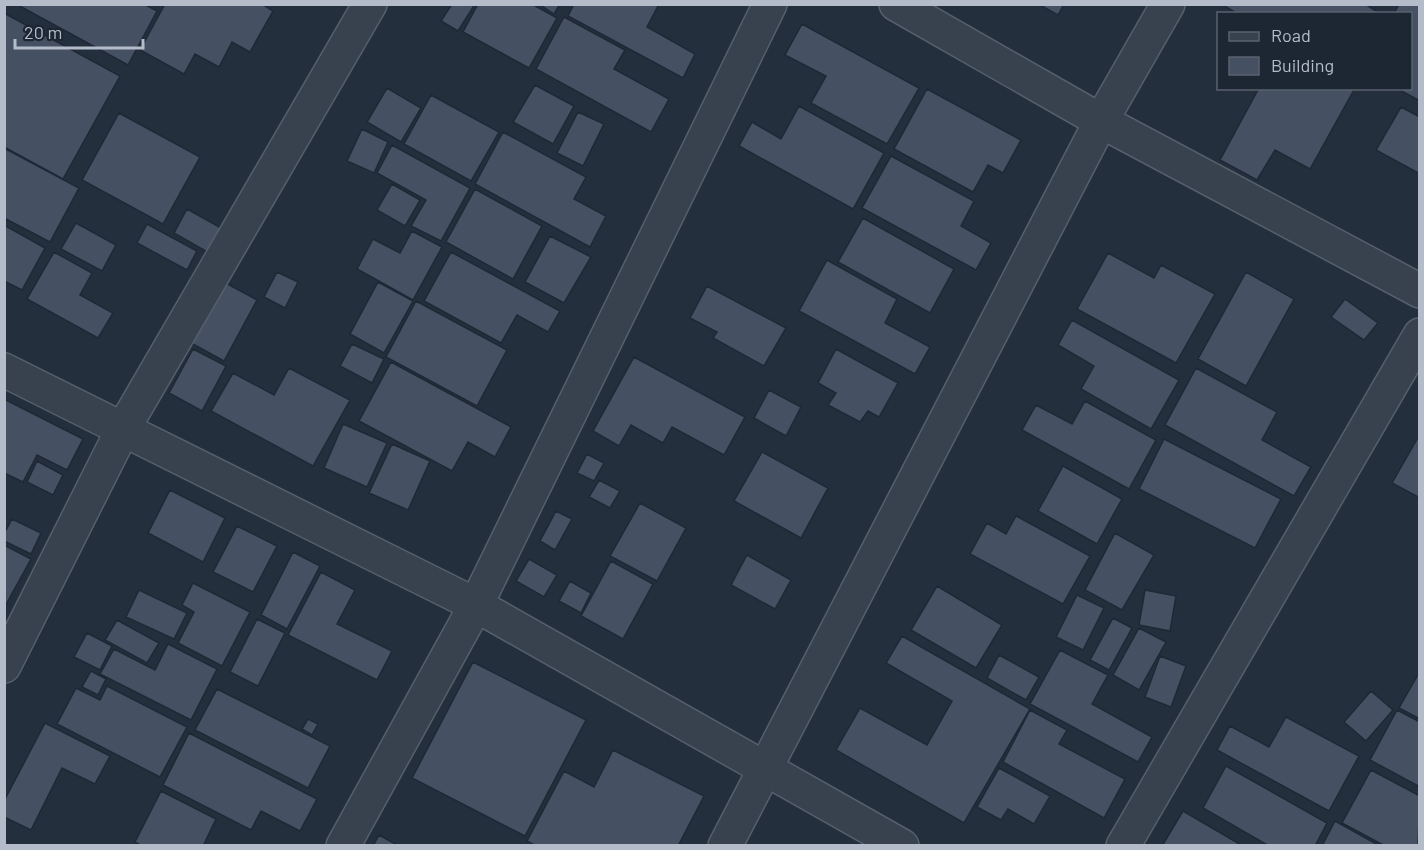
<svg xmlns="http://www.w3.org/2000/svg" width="1424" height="850" font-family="Barlow,sans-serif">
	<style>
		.building { fill: #455162; stroke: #1f2835; stroke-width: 1.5 }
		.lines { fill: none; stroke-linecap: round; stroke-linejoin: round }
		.minor-casing { stroke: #565f6c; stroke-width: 36 }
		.minor { stroke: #38414e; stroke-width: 33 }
	</style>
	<rect width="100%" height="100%" fill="#242f3e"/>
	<!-- building -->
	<path class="building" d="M16,4H144L157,11L128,65Z
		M165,4H262L273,11L250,52L232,42L219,67L195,54L184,74L140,50Z
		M452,4H475L458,31L441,21Z
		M478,4H532L557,18L529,68L463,32Z
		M539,4H560L554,14Z
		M574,4H659L647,27L695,54L683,78L568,16Z
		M1038,4H1064L1058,15Z
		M1228,4H1365L1381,14H1238L1226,7Z
		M1399,4H1420V101L1396,88H1410V14H1394Z
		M4,13L120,76L63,179L4,147Z
		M564,17L625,50L614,69L669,99L651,132L536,69Z
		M802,24L919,88L887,144L811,103L826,76L785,55Z
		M535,85L574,106L553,144L513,122Z
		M387,88L421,108L401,142L367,122Z
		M1259,88H1355L1310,169L1275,150L1257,180L1220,160Z
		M927,89L1021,140L1003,173L988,165L973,192L894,149Z
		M431,95L499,132L471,181L404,144Z
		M799,106L884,153L853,209L739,146L752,122L781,139Z
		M1401,107L1420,117V174L1376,150Z
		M578,112L604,124L583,166L557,153Z
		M119,113L200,157L163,224L82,180Z
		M362,129L388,142L374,173L347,161Z
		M503,132L586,177L574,199L606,216L590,247L475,184Z
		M392,145L470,188L441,241L411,226L426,200L377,173Z
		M4,148L79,188L50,242L4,218Z
		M891,156L974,201L961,226L991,243L976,270L862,208Z
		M392,184L420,200L405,226L377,210Z
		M475,189L542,226L513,279L446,242Z
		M187,209L223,229L209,253L174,233Z
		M863,218L954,269L930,313L838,262Z
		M76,223L116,245L102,271L61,249Z
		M147,224L197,251L187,270L137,243Z
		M4,225L45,248L22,290L4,281Z
		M412,231L442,247L413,300L357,269L373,239L400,253Z
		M550,236L591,257L564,303L525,282Z
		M54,252L92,273L80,295L113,313L98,338L27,299Z
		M451,252L560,311L548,332L517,315L501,343L424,301Z
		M1108,253L1154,278L1161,265L1215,294L1176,363L1077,309Z
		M827,260L897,299L885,323L930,347L915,374L799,311Z
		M277,272L298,282L285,308L264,297Z
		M1246,272L1294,299L1246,386L1198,359Z
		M224,282L257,300L224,361L191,343Z
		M378,282L413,301L384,353L350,334Z
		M707,286L786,328L764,366L713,338L717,332L690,318Z
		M1345,299L1378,323L1364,340L1331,317Z
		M416,301L507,350L477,406L386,357Z
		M1072,320L1179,380L1151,429L1081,389L1094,366L1058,345Z
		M352,344L384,359L372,383L340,366Z
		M193,349L226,366L202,411L169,393Z
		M836,349L898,383L879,417L868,411L860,422L828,405L836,393L818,383Z
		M634,357L745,417L724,455L672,427L663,443L631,425L619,446L593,431Z
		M391,362L511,427L495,457L468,442L452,471L359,421Z
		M289,368L350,400L313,466L211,411L233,373L274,395Z
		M1196,368L1277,412L1262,440L1311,467L1294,496L1165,425Z
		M769,390L801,407L786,436L754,418Z
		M4,399L83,439L67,470L37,455L23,482L4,473Z
		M1085,401L1156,440L1129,489L1022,430L1036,405L1072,424Z
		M343,424L387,443L367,487L324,468Z
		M1420,434V498L1392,483Z
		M1164,439L1281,499L1255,548L1139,489Z
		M392,444L430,461L408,510L369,493Z
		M762,452L828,488L801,538L734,501Z
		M587,454L604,463L594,481L577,473Z
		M37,461L63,475L53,495L27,482Z
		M1063,466L1122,499L1097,544L1038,511Z
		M599,480L620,491L610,508L589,497Z
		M170,490L225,518L203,562L148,533Z
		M640,503L686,528L657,581L610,556Z
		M556,511L572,519L555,550L540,541Z
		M1016,516L1090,556L1063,604L970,554L987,523L1006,534Z
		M12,519L41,533L31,554L4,541V534Z
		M237,526L277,546L253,592L213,572Z
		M1115,533L1154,555L1122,610L1085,590Z
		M4,545L31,559L4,608Z
		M293,552L320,566L287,629L261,615Z
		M747,555L791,580L775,609L731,585Z
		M529,559L557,575L544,597L516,581Z
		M611,561L653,584L623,639L581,616Z
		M321,572L355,590L337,624L392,651L377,680L288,635Z
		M570,581L591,593L581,613L559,601Z
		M193,583L250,612L222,666L178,643L194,612L182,605Z
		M937,586L1002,625L976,668L911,630Z
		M139,590L187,613L174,639L126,617Z
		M1145,590L1176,596L1170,631L1139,625Z
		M1077,595L1104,608L1083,650L1056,637Z
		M1113,618L1132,628L1109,670L1090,660Z
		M257,619L285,633L258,686L230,672Z
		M117,620L159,643L147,663L105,640Z
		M1139,628L1166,642L1139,690L1113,675Z
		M87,633L112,646L100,670L74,657Z
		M902,636L1030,709L964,823L836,750L860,708L927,745L952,701L886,663Z
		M168,644L217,669L191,720L100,674L114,649L155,670Z
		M1060,650L1108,675L1092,704L1152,737L1138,762L1030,704Z
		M999,655L1039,677L1026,700L987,678Z
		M1160,656L1186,666L1171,707L1145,697Z
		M473,662L586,720L525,836L412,778Z
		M91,671L106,679L98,695L82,687Z
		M1420,671V719L1399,708Z
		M107,686L187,727L160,777L57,724L76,688L100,700Z
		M217,689L330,746L308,788L195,730Z
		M1371,691L1393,710L1366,741L1344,722Z
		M1030,710L1067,730L1059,744L1125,779L1104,818L1003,762Z
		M1397,710L1420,722V787L1370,760Z
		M1286,717L1359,756L1329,811L1217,750L1230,726L1269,747Z
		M308,719L318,724L312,735L302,729Z
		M45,723L110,756L95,784L62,768L31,830L4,817V801Z
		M189,733L317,799L300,831L261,811L251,830L163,785Z
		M613,750L704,796L678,846H536L527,841L564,771L594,787Z
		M1226,766L1327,823L1315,846H1269L1203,808Z
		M999,768L1050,796L1034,824L1008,809L1001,820L977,807Z
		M1371,770L1420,796L1418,846H1385L1342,823Z
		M161,791L216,819L203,846H142L135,842Z
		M1183,811L1243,846H1162Z
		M1335,821L1380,846H1322Z
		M379,835L399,846H373Z"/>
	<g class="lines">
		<!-- minor casing -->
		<g class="minor-casing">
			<path id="minor" d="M896,4L1101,121L1420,291
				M4,370L476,605L902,846
				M4,666L123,429L370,4
				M343,846L476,605L770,4
				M725,846L1101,121L1168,4
				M1123,846L1420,335"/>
		</g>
		<!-- minor -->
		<use href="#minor" class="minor"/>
	</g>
	<!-- border -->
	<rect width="1424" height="850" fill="none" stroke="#b4bcc9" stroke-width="12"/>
	<!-- legend -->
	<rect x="1217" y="12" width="195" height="78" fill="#1d2633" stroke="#59626f" stroke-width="1.5"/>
	<rect x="1229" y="32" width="30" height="9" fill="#38414e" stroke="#59626f" stroke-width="1.5"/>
	<text x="1271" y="42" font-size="18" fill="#b4bcc9">Road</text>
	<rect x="1229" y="57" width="30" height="18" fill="#455162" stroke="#59626f" stroke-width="1.5"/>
	<text x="1271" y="72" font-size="18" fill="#b4bcc9">Building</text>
	<!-- scale -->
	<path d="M15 39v9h128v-9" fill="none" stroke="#b4bcc9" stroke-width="3"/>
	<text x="24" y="39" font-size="18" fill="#b4bcc9" stroke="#1d2633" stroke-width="4.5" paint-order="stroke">20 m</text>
</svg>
